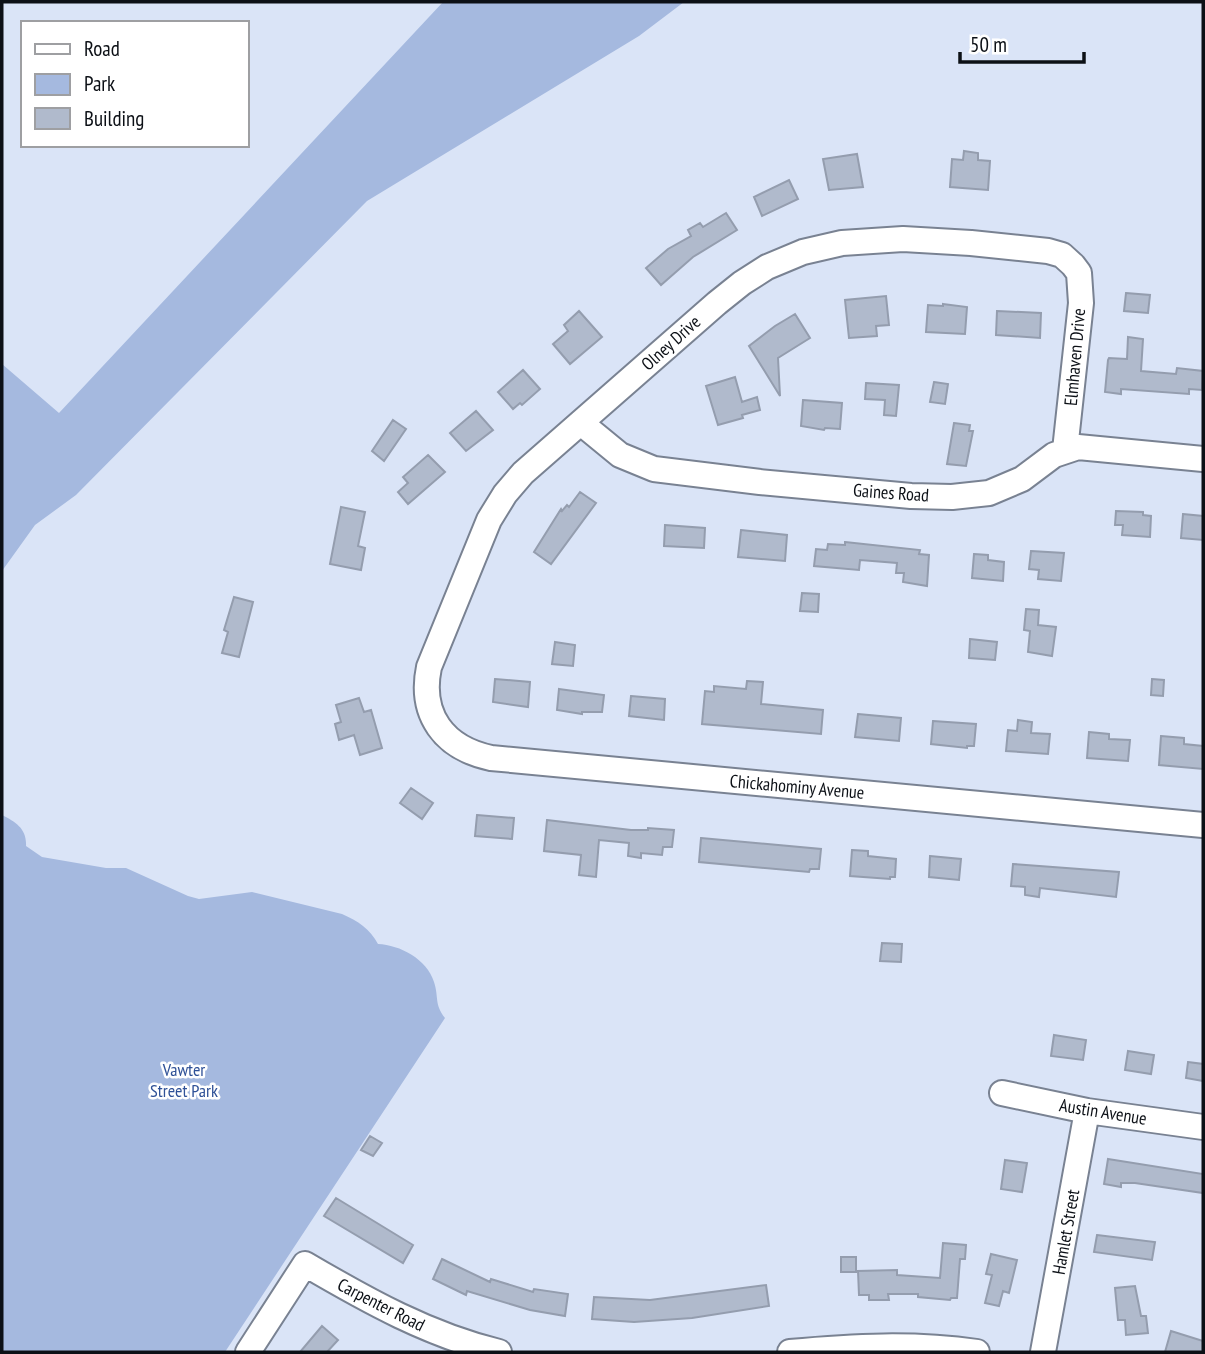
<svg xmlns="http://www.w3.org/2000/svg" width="1205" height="1354" font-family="'PT Sans Narrow',sans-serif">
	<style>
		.green { fill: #a5b9df }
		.building { fill: #b0bacc; stroke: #949dae; stroke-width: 2 }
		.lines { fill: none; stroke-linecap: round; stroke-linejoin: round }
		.minor-casing { stroke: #798292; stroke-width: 28 }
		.minor { stroke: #fff; stroke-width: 24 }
		.labels { text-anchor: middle; stroke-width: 5; stroke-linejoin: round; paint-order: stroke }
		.street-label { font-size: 18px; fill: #0c1016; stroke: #fff }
		.park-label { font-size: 18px; fill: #2f5197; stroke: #fff }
	</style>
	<rect width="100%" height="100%" fill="#dae4f7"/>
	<!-- green -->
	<path class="green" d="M443,2H684L639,36L367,201L76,495L35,525L2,571V364L59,413Z
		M2,815C16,822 27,829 26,846L42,857L106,868H126L188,896L199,899L252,892L342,914C358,921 370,929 378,944C400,945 427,959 434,982C439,997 434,1004 445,1018L225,1352H2Z"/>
	<!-- building -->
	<path class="building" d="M964,151L978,153V160L990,161L988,190L950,187L952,159L963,160Z
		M857,154L863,187L829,190L823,159Z
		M789,180L798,199L762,216L754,197Z
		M726,213L737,230L693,257L661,285L646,268L668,249L691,236L688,230L700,223L703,227Z
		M1126,293L1150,295L1148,313L1124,311Z
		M886,296L889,325L876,326L877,336L849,338L845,300Z
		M943,304L967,307L965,334L926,332L928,305L943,306Z
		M579,311L602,337L570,364L553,344L568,331L564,325Z
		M997,311L1041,313L1040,338L996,335Z
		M795,314L810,338L778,358L780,396L749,346L775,326Z
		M1128,337L1143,339L1141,371L1176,374L1177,368L1203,371L1202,390L1189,389V394L1121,389V394L1105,392L1108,360L1109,358L1127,359Z
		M523,370L540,389L522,405L520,403L513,409L498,392Z
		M735,377L742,402L757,397L760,410L742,415L743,418L718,425L706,386Z
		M934,382L948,384L945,404L930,402Z
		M866,383L899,385L896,416L884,415L885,400L865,399Z
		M803,400L842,403L840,429L825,428L824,430L801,426Z
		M476,411L493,430L466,451L450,433Z
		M393,420L406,429L384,461L372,451Z
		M954,423L970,425L969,431H973L966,466L947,464Z
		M428,455L445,472L408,504L398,492L408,483L403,477Z
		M580,492L596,503L551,564L534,552L561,509L562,511L567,505L569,507Z
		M341,507L365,512L358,546L365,548L361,570L330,564Z
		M1116,511L1143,512V515L1151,516L1150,537L1122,535L1123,525H1115Z
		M1183,514L1203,516V540L1181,538Z
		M665,525L705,528L704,548L664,546Z
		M741,530L787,535L785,561L738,557Z
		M845,542L920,550L919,554L929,555L927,586L903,582L904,573H896L897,563L860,560L859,570L814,566L816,549L827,550L828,544L845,545Z
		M1031,551L1064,553L1061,581L1038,579L1039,570L1029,569Z
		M974,554L988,555V560L1004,562L1003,581L972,578Z
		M802,593L819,594L818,612L800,611Z
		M234,597L253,602L239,657L222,653L228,632L224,630Z
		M1026,609L1039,610L1038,625L1056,627L1052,656L1028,652L1030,631L1024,630Z
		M970,639L997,642L995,660L969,658Z
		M555,642L575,645L573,666L552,664Z
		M495,679L530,682L528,707L493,702Z
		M1152,679L1164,680L1163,696L1151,695Z
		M747,681L763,682L761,704L823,710L821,734L702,724L705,691L714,692V686L746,689Z
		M559,689L604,695L602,712H582V714L557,710Z
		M631,696L665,699L664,720L629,716Z
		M359,698L364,712L371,710L382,748L360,755L354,735L339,740L335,724L341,722L336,705Z
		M858,714L901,718L899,741L855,737Z
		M1018,720L1032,722L1031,733L1050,734L1048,754L1006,751L1008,730L1017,731Z
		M933,721L976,724L974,746H967V748L931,744Z
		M1089,732L1109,734V739L1130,740L1128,761L1087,758Z
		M1161,736L1184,738V744L1203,746V769L1159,765Z
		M411,788L433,803L422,819L400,803Z
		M477,815L514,818L512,839L475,836Z
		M547,820L631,830H648V828L674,830L672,847H663L662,855L641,853V858L628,856L629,843L599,840L596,877L579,875L581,855L544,851Z
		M701,838L821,849L819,869H810L809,872L699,862Z
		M852,850L868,851V856L896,859L895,877H890V879L850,876Z
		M930,856L961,859L959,880L929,877Z
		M1013,864L1119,872L1116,897L1040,888L1039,897L1025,895V887L1011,886Z
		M882,943L902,944L901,962L880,961Z
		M1054,1035L1086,1040L1083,1060L1051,1056Z
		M1128,1051L1154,1055L1151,1074L1125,1070Z
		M1188,1062L1203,1064V1081L1186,1078Z
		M370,1136L382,1143L373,1156L361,1150Z
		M1108,1159L1203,1174V1193L1135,1183H1121V1187L1104,1184Z
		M1005,1160L1027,1163L1022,1192L1001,1189Z
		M336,1198L413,1245L403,1263L324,1216Z
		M1097,1235L1155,1242L1152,1260L1094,1252Z
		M943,1243L966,1245L965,1259H960L957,1298H951L950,1300L918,1297V1294H888L889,1300H869V1295H859L858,1271L897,1270V1275L940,1278Z
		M991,1254L1017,1260L1009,1293L1003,1291L999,1306L985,1303L992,1275L986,1274Z
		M841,1257H856V1272H841Z
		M442,1259L490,1282L491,1279L533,1292L534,1289L568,1294L565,1316L530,1310L467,1291L466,1295L433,1279Z
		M766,1285L769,1306L692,1318L634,1322L592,1319L594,1297L650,1300Z
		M1135,1286L1141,1316H1146L1148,1333L1126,1335L1125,1320H1118L1115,1288Z
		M322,1326L338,1340L327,1352H300Z
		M1171,1331L1203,1341V1352H1165Z"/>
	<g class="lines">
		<!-- minor casing -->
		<g class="minor-casing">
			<path id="minor" d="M581,423L620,455L654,469L760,482L911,496L952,497L989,493L1022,479L1054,455L1078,447L1203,459
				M1065,450L1081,303L1079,273L1073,265L1062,255L1048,251L971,243L903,239L842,243L803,252L767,267L742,283L717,303L523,473L505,494L489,520L429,667C419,715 444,748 491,758L1203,825
				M1002,1093L1087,1111L1203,1127
				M248,1352L305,1264C368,1301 429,1335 499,1352
				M790,1352C853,1346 914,1343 977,1352
				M1043,1352L1087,1111"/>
		</g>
		<!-- minor -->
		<use href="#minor" class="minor"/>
	</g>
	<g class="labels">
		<!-- street labels -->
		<g class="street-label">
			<text transform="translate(671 343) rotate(-42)" y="6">Olney Drive</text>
			<text transform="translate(1075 357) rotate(-85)" y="6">Elmhaven Drive</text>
			<text transform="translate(891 493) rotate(4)" y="6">Gaines Road</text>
			<text transform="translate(797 787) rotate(5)" y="6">Chickahominy Avenue</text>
			<text transform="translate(1103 1112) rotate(9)" y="6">Austin Avenue</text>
			<text transform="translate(1066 1232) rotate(-80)" y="6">Hamlet Street</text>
			<text transform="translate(381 1305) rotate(27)" y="6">Carpenter Road</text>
		</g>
		<!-- park labels -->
		<g class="park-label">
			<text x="184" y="1076">Vawter<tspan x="184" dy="21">Street Park</tspan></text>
		</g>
	</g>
	<!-- border -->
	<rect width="1205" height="1354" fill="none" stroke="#0c1016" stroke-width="7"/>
	<!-- legend -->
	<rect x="21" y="21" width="228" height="126" fill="#ffffff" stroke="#9e9fa2" stroke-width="2"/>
	<rect x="35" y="44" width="35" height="10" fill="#ffffff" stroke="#9e9fa2" stroke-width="2"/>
	<text x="84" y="56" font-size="21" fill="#0c1016">Road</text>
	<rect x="35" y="74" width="35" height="21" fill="#a5b9df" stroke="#9e9fa2" stroke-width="2"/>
	<text x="84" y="91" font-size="21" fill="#0c1016">Park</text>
	<rect x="35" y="108" width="35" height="21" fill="#b0bacc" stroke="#9e9fa2" stroke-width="2"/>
	<text x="84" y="126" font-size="21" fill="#0c1016">Building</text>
	<!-- scale -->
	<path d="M960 52v10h124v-10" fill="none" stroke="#0c1016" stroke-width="3.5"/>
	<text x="970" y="52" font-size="21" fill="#0c1016" stroke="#ffffff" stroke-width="5" paint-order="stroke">50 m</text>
</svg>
